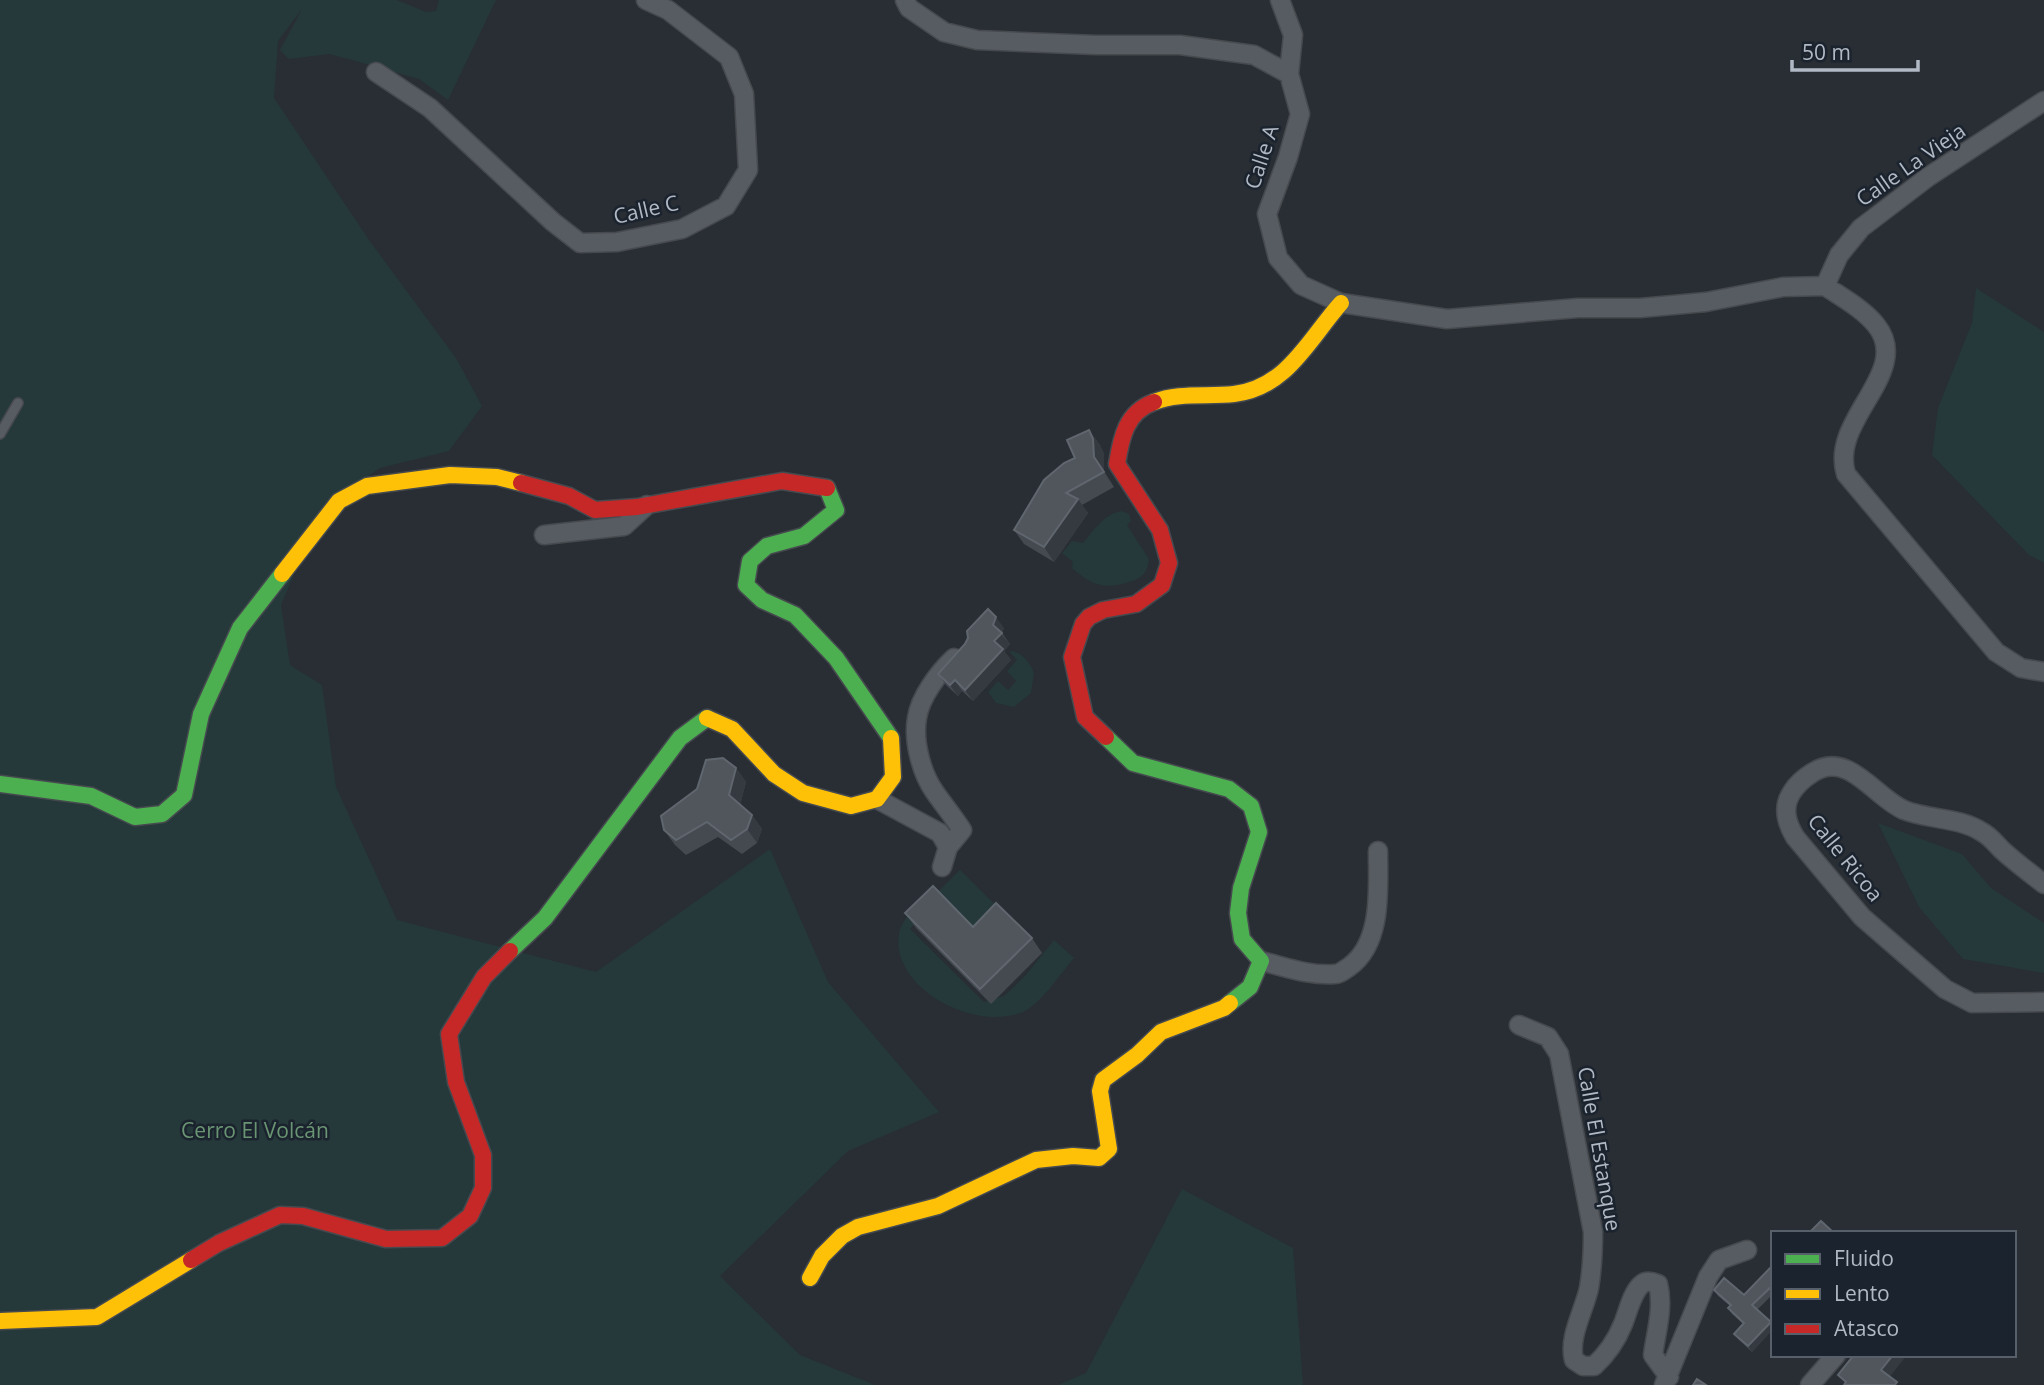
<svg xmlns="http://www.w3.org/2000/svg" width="2044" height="1385" font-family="'Open Sans',sans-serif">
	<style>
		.green { fill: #25383a }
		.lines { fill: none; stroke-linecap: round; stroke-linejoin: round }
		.lane-casing { stroke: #464a4f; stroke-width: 12 }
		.street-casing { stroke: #464a4f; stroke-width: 21 }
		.fast-casing { stroke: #464a4f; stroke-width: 19 }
		.slow-casing { stroke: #464a4f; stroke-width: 19 }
		.jam-casing { stroke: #464a4f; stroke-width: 19 }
		.lane { stroke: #575b62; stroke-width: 9 }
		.street { stroke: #575b62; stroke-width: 18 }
		.fast { stroke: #4caf50; stroke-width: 16 }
		.slow { stroke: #ffc107; stroke-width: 16 }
		.jam { stroke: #c62828; stroke-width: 16 }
		.wall { fill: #454a51 }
		.shaded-wall { fill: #353a40 }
		.building { fill: #51565d; stroke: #60666e; stroke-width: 2 }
		.labels { text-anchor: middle; stroke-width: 5; stroke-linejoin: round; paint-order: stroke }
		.street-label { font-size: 21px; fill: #b1b9c5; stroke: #1b232e }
		.park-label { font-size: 21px; fill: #699572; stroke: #1b232e }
	</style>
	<rect width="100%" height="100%" fill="#282e34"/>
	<!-- green -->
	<path class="green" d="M0,0H397L426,12L436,11L439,0H496L448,100L419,79L356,61L329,54L289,59L280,50L302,9L278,41L274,98L369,240L456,358L482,406L449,451L380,468L322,507L281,605L290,665L322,685L336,787L397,920L596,972L770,849L828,982L939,1112L848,1151L720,1276L800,1355L875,1385H0Z
		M1976,288L2044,332V563L2029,555L1932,455L1938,408L1972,323Z
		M1121,511L1129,514L1131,521L1127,525L1149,559C1147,574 1142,578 1129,582C1104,590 1091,585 1072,568L1073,562L1062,553L1072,541L1083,543C1094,530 1103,515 1121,511Z
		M1009,651C1022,651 1030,663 1034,673L1031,693L1014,707L996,703L988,692L998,681L1008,690L1016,681L1007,671L1017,660Z
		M1878,823L1962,854L1991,888L2044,923V973L1963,959L1919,907Z
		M960,870L1004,914L979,938L932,898Z
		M911,910L922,916L910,929L984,1002L1004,996L1026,975L1054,940L1074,958C1061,973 1041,1004 1023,1012C976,1032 890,989 899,933C900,926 907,917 911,910Z
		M1182,1189L1293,1248L1303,1385H1058L1086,1373Z"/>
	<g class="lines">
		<!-- lane casing -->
		<g class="lane-casing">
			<path id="lane" d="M0,434L18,403"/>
		</g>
		<!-- street casing -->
		<g class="street-casing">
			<path id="street" d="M905,0L909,8L944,32L977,40L1096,45H1180L1254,55L1289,74L1300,114L1288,157L1267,214L1278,258L1301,285L1341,303L1447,319L1578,308H1640L1706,302L1783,287L1825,286
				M1280,0L1293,35L1289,74
				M376,72L430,108L553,222L580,243L617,242L682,229L726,206L748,170L744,94L729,57L668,10L646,0
				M1825,286C1843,298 1863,309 1876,325C1914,372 1829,419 1846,474L1996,652L2021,668L2044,672
				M1825,286L1839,255L1861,228L1928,177L2044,101
				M544,535L624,526L647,505
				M877,799L940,833L948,847L942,867
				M948,847L962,830C953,816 943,804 934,791C921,772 913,740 917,718C920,697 939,672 954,658
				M2044,884C2030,873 2015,862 2002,850C1996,844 1990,836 1982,832C1959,817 1929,820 1904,810C1874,797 1848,749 1812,773C1804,778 1797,784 1792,792C1782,807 1786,822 1795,837L1862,917L1945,989L1972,1003L2044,1002
				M1261,961C1286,967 1308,976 1335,974C1340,974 1344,970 1349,967C1383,943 1378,888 1378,851
				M1519,1025L1548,1037L1559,1054L1593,1232C1593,1251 1592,1270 1589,1288C1584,1311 1568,1337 1574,1360L1583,1366H1594C1606,1355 1617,1339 1623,1324C1628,1312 1632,1292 1642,1284C1647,1280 1653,1282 1658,1284C1664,1307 1656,1332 1653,1355L1669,1377
				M1664,1385L1708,1277L1719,1260L1747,1250
				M1810,1385L1836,1355"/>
		</g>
		<!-- fast casing -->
		<g class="fast-casing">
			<path id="fast" d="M827,488L836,510L804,536L767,546L750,561L746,585L762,600L795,615L836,658L891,738
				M1106,737L1133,763L1229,789L1251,806L1259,832L1241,888L1238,913L1242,939L1261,961L1250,987L1230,1003
				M0,784L91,796L135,817L162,814L184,795L201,714L240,628L282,574
				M510,951L545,918L680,738L707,718"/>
		</g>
		<!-- slow casing -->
		<g class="slow-casing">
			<path id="slow" d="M1154,402C1179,392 1207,397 1234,394C1287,388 1309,339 1341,303
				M282,574L339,501L367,486L450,475L497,477L521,483
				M707,718L732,729L774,774L803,793L851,806L877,799L893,777L891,738
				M810,1278L822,1256L842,1236L858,1227L938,1206L1036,1160L1073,1156L1099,1158L1109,1149L1100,1091L1103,1080L1137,1055L1161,1032L1224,1008L1230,1003
				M0,1321L97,1317L191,1260"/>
		</g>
		<!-- jam casing -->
		<g class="jam-casing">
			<path id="jam" d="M521,483L569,496L595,510L637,507L782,481L827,488
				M1106,737L1085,717L1072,657L1083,624L1089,617L1103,610L1136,604L1162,585L1169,563L1160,530L1117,464C1121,438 1126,412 1154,402
				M191,1260L219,1243L280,1215L303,1216L386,1239L442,1238L470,1216L483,1188V1155L456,1082L449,1034L484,977L510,951"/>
		</g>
		<!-- lane -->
		<use href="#lane" class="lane"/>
		<!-- street -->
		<use href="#street" class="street"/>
		<!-- fast -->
		<use href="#fast" class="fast"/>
		<!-- slow -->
		<use href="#slow" class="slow"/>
		<!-- jam -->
		<use href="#jam" class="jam"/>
	</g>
	<!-- wall -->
	<path class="wall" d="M1089,430L1100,445L1104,454V471L1114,487L1082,505L1088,513L1054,562L1024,544L1014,530L1075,458Z
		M1004,628L1002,633L1010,644L1004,651L1011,660L973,701L962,691L958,696L946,685L938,674L965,644Z
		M736,768L746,782L740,805L752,815L762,829L757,843L742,854L718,837L686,855L675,845L664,830Z
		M905,913L1032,938L1042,953L991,1004L916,928Z
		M1773,1265V1294L1757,1310L1773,1325V1329L1752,1352L1738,1339L1734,1334L1743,1324L1732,1314L1728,1308L1730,1306L1718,1296L1714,1290L1744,1295Z"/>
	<!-- shaded-wall -->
	<path class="shaded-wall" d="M1089,430L1100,445L1104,454V471L1114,487L1094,457Z
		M1078,499L1088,513L1054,562L1044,547Z
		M996,617L1004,628L1001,634L1010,644L1004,651L1011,660L973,701L965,690L994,641L993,625Z
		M955,680L962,691L958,696L950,685Z
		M736,768L746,782L739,810L729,795Z
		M752,815L762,829L757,843L747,829Z
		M1771,1322L1773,1325V1329L1752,1352L1748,1346Z
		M1893,1355H1907L1888,1379L1881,1370Z"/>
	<!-- building -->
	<path class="building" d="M1089,430L1093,439L1094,457L1104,472L1066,493L1078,499L1044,547L1014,530L1044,480L1064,463L1075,458L1067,440Z
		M988,609L996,617L993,625L1002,633L994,641L1003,649L965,690L955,680L950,685L938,674L965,644L968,638L967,631Z
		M723,758L736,768L729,795L752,815L747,829L731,840L707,822L676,840L664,830L661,816L697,789L706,760Z
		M933,886L973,927L996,903L1032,938L980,989L905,913Z
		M1821,1221L1834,1233H1809Z
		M1773,1265V1285L1752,1305L1771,1322L1748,1346L1734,1334L1744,1323L1728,1308L1731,1305L1714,1290L1724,1278L1744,1295Z
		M1854,1355H1893L1881,1370L1897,1382L1895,1385H1844L1846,1382L1838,1375Z
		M1697,1379L1706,1385H1693Z"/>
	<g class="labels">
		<!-- street labels -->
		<g class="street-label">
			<text transform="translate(1262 157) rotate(-72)" y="7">Calle A</text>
			<text transform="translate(1911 165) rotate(-35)" y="7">Calle La Vieja</text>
			<text transform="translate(646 210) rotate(-13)" y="7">Calle C</text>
			<text transform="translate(1845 858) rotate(51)" y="7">Calle Ricoa</text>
			<text transform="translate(1599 1149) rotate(80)" y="7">Calle El Estanque</text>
		</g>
		<!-- park labels -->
		<g class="park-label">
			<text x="255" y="1138">Cerro El Volcán</text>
		</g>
	</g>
	<!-- legend -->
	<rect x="1771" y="1231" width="245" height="126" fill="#1b232e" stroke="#575f6a" stroke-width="2"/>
	<rect x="1785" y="1254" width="35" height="10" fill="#4caf50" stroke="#575f6a" stroke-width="2"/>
	<text x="1834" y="1266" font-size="21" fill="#b1b9c5">Fluido</text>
	<rect x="1785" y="1289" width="35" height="10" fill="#ffc107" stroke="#575f6a" stroke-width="2"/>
	<text x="1834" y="1301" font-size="21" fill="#b1b9c5">Lento</text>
	<rect x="1785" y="1324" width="35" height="10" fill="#c62828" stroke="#575f6a" stroke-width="2"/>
	<text x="1834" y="1336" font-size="21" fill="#b1b9c5">Atasco</text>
	<!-- scale -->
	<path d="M1792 60v10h126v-10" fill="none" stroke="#b1b9c5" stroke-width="3.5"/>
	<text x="1802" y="60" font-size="21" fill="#b1b9c5" stroke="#1b232e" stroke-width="5" paint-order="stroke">50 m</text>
</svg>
